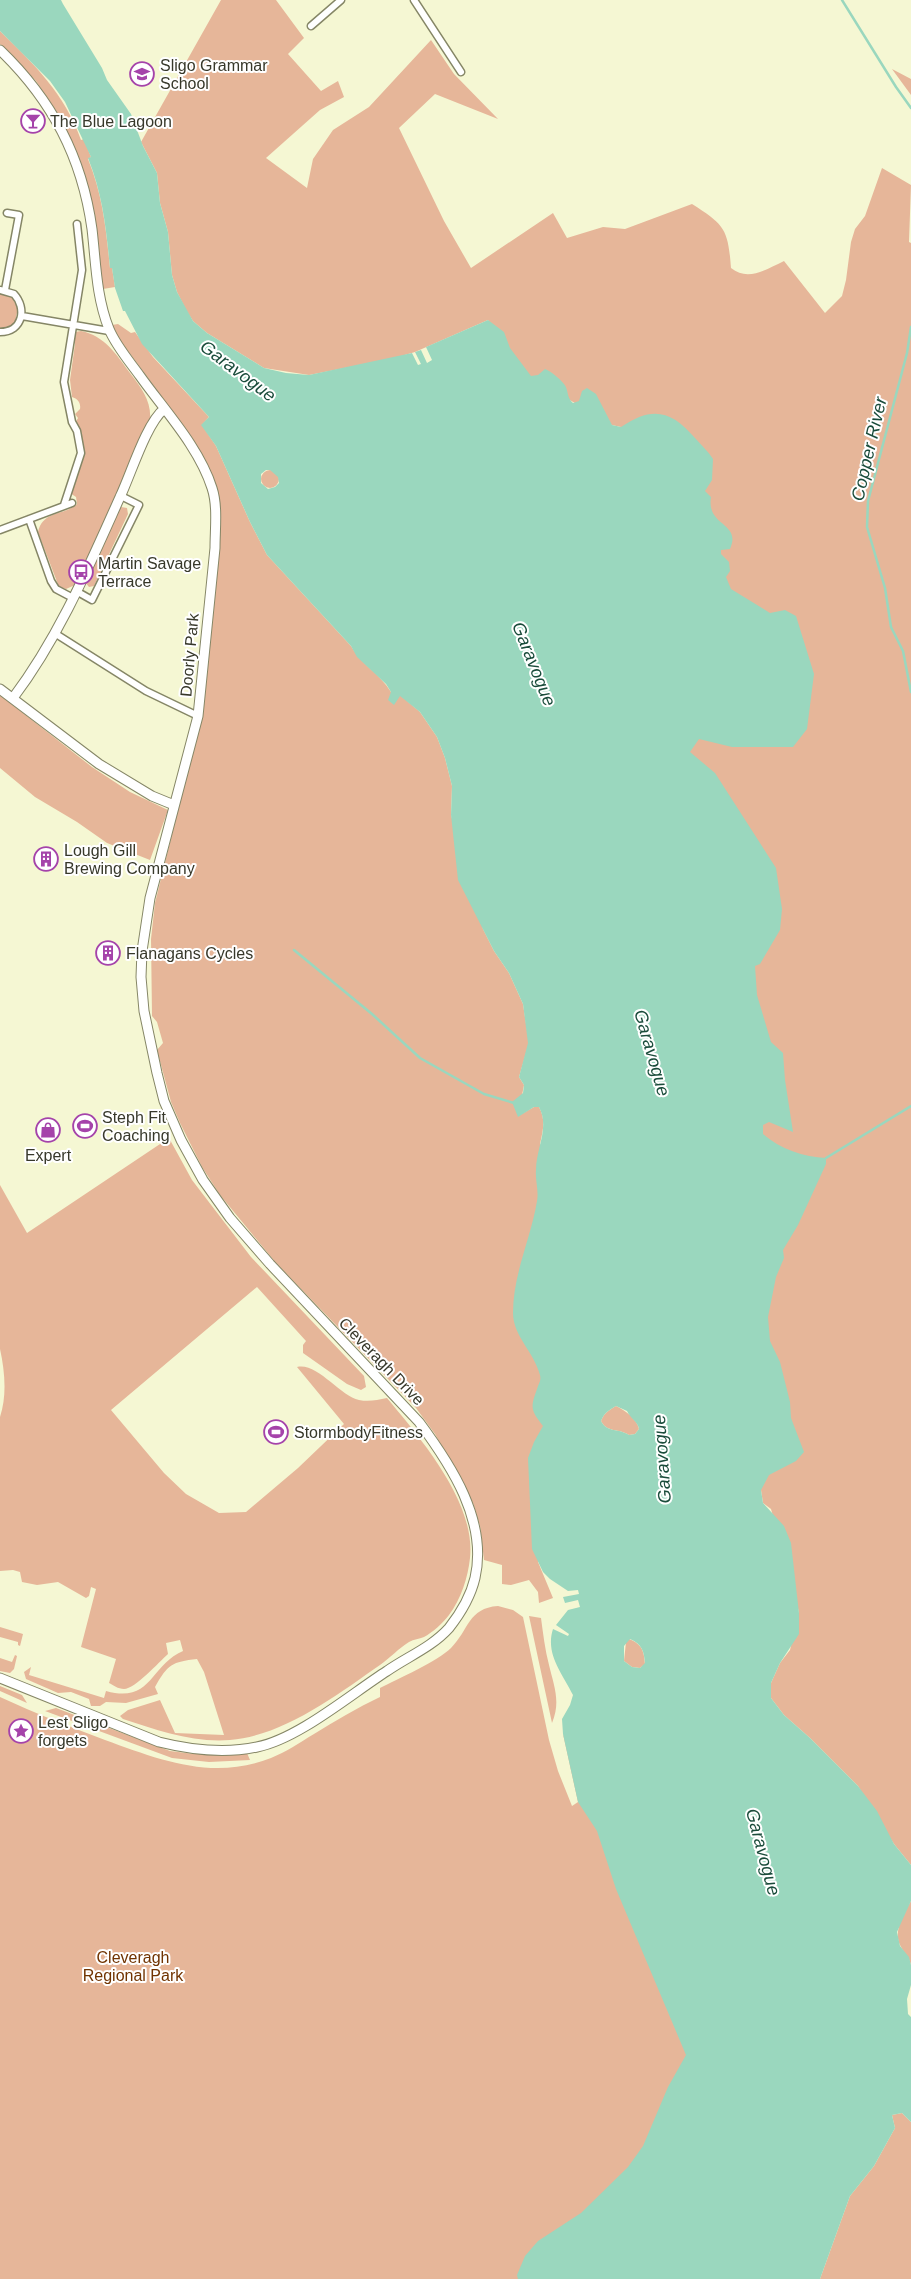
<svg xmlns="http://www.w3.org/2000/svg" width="911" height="2279" font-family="Helvetica,sans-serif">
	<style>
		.green { fill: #e6b699 }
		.water { fill: #9ad7be; fill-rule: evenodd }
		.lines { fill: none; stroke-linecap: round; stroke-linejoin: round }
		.stream { stroke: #9ad7be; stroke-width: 2.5 }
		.street-casing { stroke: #858666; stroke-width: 9 }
		.secondary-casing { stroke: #858666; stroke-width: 11 }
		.street { stroke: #fff; stroke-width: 6 }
		.secondary { stroke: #fff; stroke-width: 9 }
		.labels { text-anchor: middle; stroke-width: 4; stroke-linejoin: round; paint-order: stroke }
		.poi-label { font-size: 16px; fill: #37382a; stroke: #fff; text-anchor: start }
		.street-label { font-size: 16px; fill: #37382a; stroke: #fff }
		.park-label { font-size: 16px; fill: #703300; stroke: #fff }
		.water-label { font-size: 18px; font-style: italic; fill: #1a4c3b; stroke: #fff }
	</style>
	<rect width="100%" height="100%" fill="#f5f7d3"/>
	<!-- green -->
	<path class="green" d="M221,0H276L304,38L288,54L321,91L338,81L344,97L320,110L266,158L307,188L313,159L333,130L369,107L431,40L454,74L498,119L435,94L399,128L444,221L471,268L553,213L567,238L603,227L625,229L692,204C725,225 728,229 731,268C748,282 767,269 784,261L825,313L842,296L846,280L851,242L855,229L865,216L882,168L911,185L909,242L911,243V1865L894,1844L858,1786L810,1738L784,1715L771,1698V1683L780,1663L790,1650L799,1613L795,1594L771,1509L763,1503L761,1490L621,427L612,425L568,399L531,383L488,320L415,352L391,359L309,375L264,368L207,333L193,321L186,310L177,292L172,275L168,232L160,203L157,173L141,142Z
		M0,31C34,64 65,94 81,140L84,139L91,157L88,159C103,196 106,229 110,268H112L115,287L103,289L97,256V231L89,191L59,115L36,81L0,44Z
		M892,69L911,79V95Z
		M0,293L12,297L18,308L15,322L10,327L0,329Z
		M118,324L131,333L135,332L153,357L209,417L202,425L216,446L250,522L267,555L351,646C361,664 380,674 391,692L400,695L420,712L437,737L445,758L452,786L451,815L483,929L494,951L509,973L523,1004L529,1043L519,1077L524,1085L518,1116L534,1107H539C546,1120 543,1130 540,1144L561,1172L538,1562L553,1598L539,1603L538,1592L529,1580L511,1585L502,1584V1565L484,1560L480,1526L473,1503L435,1434L416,1408L276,1263L220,1195L202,1167L180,1123L171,1102L157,1050L163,1043L157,1022L152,1016L151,939L155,903L201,717L218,564L220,513L175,415L117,336L112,325Z
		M81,331C105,336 116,354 130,373C142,389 152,401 150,422L75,585L66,589L59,587L38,532C43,510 64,516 77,504L76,497L70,493L84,456L82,455L83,443L75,423L78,418L75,414L80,409C81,403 78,399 72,397L70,380L75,344L73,341L75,332Z
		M261 479a9 9 0 1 1 18 0a9 9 0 1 1-18 0Z
		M121,507L127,508L128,514L94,586L89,587L85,582Z
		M0,695L92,767L130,792L168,810L150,860L107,843L77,822L35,797L0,768Z
		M169,1138L192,1180L251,1257L364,1376L366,1387L361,1390L347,1384L303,1353V1345L306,1341L257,1287L111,1410L164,1473L186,1494L219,1513L246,1512L298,1468L344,1424L297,1367C317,1362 340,1396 359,1400C369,1402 377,1400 387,1398C420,1438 476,1502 470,1558C468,1577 461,1599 449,1615C444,1622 432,1633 424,1637C419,1639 414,1639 409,1642C399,1648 390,1658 380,1665C337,1695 283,1736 230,1740C193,1743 157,1730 123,1719L120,1716L128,1710L160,1700L175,1733L224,1735L204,1672L197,1659C172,1662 168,1664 155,1687L158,1694L126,1703L106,1702L100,1706H91L89,1699L71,1692L58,1693L26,1679L24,1672L31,1667L29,1675L104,1698L106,1691C152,1704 150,1665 183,1651L180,1640L166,1643L168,1654C159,1662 135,1689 124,1689C118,1689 113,1685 109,1683L116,1659L81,1647L96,1589L91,1587L89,1596L86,1598L58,1582L37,1585L22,1582L20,1572L13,1570L0,1571V1417C7,1396 5,1372 0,1349V1185L27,1233Z
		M616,1406C625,1410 637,1419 639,1429L635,1434L629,1435C619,1428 607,1433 601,1421C604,1413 609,1410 616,1406Z
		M498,1606L513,1610L523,1617L549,1740L558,1771L572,1806L578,1802L563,1734L707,2038L566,2279H0V1697C35,1713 70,1727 105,1740C160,1760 213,1781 271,1758C286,1752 299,1743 314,1734C335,1721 357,1708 380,1697V1688C398,1679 438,1661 451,1648C469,1630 468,1608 498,1606Z
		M529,1616L541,1618C543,1633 545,1650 549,1665C554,1686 561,1702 552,1723Z
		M0,1627L23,1634L20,1646L18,1645V1642L0,1637Z
		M629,1639C642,1644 644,1651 645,1664L640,1668L632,1667L624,1661L626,1642Z
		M15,1655L17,1656L14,1669L10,1673L0,1671V1658L12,1662Z
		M0,1686L22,1695L27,1703L0,1691Z
		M56,1708L170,1751L194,1754L247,1753L250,1760L209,1762L172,1758L45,1711Z
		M911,1901V1965C909,1957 905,1954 901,1947C892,1932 904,1914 911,1901Z
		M902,2113L911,2122V2279H820L850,2196L874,2166L895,2128L892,2115Z"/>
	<!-- water -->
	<path class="water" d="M0,0H61L63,4L102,68L107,80L131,114L143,146L157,173L160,203L168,232L172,275L177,292L193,321L207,333L264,368L286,373L309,375L412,353L418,365L421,364L415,352L421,350L427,363L432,360L426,347L488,320L504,332L510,348L531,376L538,375L545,369C552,372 559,378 564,384C569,390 566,397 573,403L579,401L582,391L587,388L596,394L612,425L621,427C652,406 671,410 695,438C701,445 708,451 713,459L712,480L705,491L711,497C706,527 742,522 730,549L721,550V554L729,562L730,571L726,577L731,589L770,613L785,610L796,616L814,674L807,729L793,747H732L699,739L690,752L715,773L776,868L782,909L780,930L760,964L755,966L757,995L771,1042L783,1053L785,1080L793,1132L769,1122L763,1125V1134C780,1149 804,1157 826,1158V1164L798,1225L783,1250L784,1258L776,1277L768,1317L770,1341L780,1362L790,1402L791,1418L804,1452L796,1461L769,1475L761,1490L763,1503L784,1526L791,1543L799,1613V1634L780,1663L771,1683V1698L784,1715L810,1738L858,1786L877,1811L894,1844L911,1865V1901L897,1932L900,1946L909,1957L911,1965V1985L907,1999L908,2014L911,2017V2122L902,2113L892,2115L895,2128L874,2166L850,2196L820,2279H518L517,2275L525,2256L538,2241L581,2213L628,2167L643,2146L668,2087L686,2055L616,1889L597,1831L578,1802L563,1734L562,1719L570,1705L573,1695C562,1673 545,1654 553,1629L568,1636L569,1634L556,1625L568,1610L580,1607L578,1600L565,1603L563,1597L579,1594L578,1590L568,1591L550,1579L543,1572L532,1549L528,1458L534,1442L543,1426C529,1408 531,1407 538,1386C540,1382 541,1379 540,1375C534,1352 513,1336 513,1313C513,1274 531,1238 537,1201C539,1191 535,1180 536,1170C536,1148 550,1128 539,1107H534L518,1117L512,1102L523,1093L524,1085L519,1077L528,1043L523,1004L509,973L494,951L458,880L451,815L452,786L445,758L437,737L420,712L400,696L394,705L388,700L391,692L386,684L357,657L351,646L267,555L250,522L216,446L201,425L209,417L142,344L125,311H123L115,288L112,268H110C106,228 103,196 88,158L91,157L65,102L50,81L0,31ZM266,470H270L278,477L279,483L275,487L268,489L261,483V474ZM616,1406L627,1411C630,1418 638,1422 639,1429L635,1434L629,1435C619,1428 607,1433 601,1421C604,1413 609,1410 616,1406ZM630,1639C642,1644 644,1651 645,1663L640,1668L632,1667L624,1661V1646Z"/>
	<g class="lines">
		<!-- stream -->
		<path class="stream" d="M842,0L896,87L911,108
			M911,327L907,353L868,501L867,527L885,588L891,627L903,651L911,692
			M294,950L372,1014L420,1058L484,1094L514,1103
			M826,1158L911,1106"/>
		<!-- street casing -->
		<g class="street-casing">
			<path id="street" d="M414,0L461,72
				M311,26L341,0
				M0,290L14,294C27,308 23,332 0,332
				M5,290L19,215L7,213
				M22,316L109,331
				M64,505L81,453L77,431L72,422L64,382L82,270L77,224
				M29,519L51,581L56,589L73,598
				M0,530L72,503
				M76,591L92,600L139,505L121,496
				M56,634L146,691L198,716"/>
		</g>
		<!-- secondary casing -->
		<g class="secondary-casing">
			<path id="secondary" d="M0,50C52,100 82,157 92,229C96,263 96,296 109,329C116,346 130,362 140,376C165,411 199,447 212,488C218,506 215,529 215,548L198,716L150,898L142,951L141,977L144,1011L157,1073L164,1101L181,1140L203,1180L230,1218L270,1264L419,1422C451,1465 488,1521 475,1578C471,1595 460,1614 449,1628C432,1647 407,1657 387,1671C351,1694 298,1739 257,1747C224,1754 191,1750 159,1742L0,1678
				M0,689L99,764L152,796L174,805
				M13,698C59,637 89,566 120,497C131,474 146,424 164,409"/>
		</g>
		<!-- street -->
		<use href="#street" class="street"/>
		<!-- secondary -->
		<use href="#secondary" class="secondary"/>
	</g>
	<!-- icons -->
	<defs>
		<g id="school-ring" transform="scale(1.25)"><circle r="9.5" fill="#fff" stroke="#a543aa" stroke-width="1.5"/><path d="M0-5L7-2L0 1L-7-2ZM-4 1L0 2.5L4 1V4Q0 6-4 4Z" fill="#a543aa"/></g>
		<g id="bar-ring" transform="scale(1.25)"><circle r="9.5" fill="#fff" stroke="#a543aa" stroke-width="1.5"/><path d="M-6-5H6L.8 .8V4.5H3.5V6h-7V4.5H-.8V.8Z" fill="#a543aa"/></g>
		<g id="bus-ring" transform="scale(1.25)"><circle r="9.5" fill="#fff" stroke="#a543aa" stroke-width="1.5"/><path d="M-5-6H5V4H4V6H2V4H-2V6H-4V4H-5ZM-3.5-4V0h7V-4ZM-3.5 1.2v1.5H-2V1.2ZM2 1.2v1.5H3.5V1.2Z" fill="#a543aa"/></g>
		<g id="building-ring" transform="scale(1.25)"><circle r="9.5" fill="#fff" stroke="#a543aa" stroke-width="1.5"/><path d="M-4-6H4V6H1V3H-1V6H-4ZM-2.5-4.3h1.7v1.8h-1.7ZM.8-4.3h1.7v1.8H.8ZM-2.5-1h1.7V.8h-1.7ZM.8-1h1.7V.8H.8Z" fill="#a543aa"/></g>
		<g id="stadium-ring" transform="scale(1.25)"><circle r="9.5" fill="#fff" stroke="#a543aa" stroke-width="1.5"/><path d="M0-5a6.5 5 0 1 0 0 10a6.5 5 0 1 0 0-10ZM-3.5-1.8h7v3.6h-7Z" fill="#a543aa"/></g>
		<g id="shop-ring" transform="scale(1.25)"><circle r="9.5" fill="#fff" stroke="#a543aa" stroke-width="1.5"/><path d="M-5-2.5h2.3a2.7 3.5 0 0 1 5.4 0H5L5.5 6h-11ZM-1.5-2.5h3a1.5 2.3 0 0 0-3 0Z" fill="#a543aa"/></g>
		<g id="sight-ring" transform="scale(1.25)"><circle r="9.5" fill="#fff" stroke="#a543aa" stroke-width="1.5"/><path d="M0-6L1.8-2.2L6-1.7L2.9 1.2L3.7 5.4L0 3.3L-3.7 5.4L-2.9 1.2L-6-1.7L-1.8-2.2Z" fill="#a543aa"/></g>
	</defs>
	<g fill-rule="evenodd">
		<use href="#school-ring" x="142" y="74"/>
		<use href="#bar-ring" x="33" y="121"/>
		<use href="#bus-ring" x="81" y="572"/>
		<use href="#building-ring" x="46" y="859"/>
		<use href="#building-ring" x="108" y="953"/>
		<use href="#stadium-ring" x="85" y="1126"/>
		<use href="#shop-ring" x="48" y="1130"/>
		<use href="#stadium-ring" x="276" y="1432"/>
		<use href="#sight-ring" x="21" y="1731"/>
	</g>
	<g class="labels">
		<!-- poi labels -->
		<g class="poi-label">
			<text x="160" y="71">Sligo Grammar<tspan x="160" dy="18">School</tspan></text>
			<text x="50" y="127">The Blue Lagoon</text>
			<text x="98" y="569">Martin Savage<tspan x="98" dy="18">Terrace</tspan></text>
			<text x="64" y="856">Lough Gill<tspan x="64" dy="18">Brewing Company</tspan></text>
			<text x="126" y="959">Flanagans Cycles</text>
			<text x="102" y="1123">Steph Fit<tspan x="102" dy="18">Coaching</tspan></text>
			<text x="48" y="1161" text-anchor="middle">Expert</text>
			<text x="294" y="1438">StormbodyFitness</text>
			<text x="38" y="1728">Lest Sligo<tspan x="38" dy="18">forgets</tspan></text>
		</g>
		<!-- street labels -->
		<g class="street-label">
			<text transform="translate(189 655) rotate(-85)" y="6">Doorly Park</text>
			<text transform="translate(382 1361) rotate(46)" y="6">Cleveragh Drive</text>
		</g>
		<!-- park labels -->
		<g class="park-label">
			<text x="133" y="1963">Cleveragh<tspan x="133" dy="18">Regional Park</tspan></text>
		</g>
		<!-- water labels -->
		<g class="water-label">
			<text transform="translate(238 371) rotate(37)" y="6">Garavogue</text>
			<text transform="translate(869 449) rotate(-77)" y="6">Copper River</text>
			<text transform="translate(534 664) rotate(68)" y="6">Garavogue</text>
			<text transform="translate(652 1053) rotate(74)" y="6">Garavogue</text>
			<text transform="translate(662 1459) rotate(-94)" y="6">Garavogue</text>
			<text transform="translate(763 1852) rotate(75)" y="6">Garavogue</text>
		</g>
	</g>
</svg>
